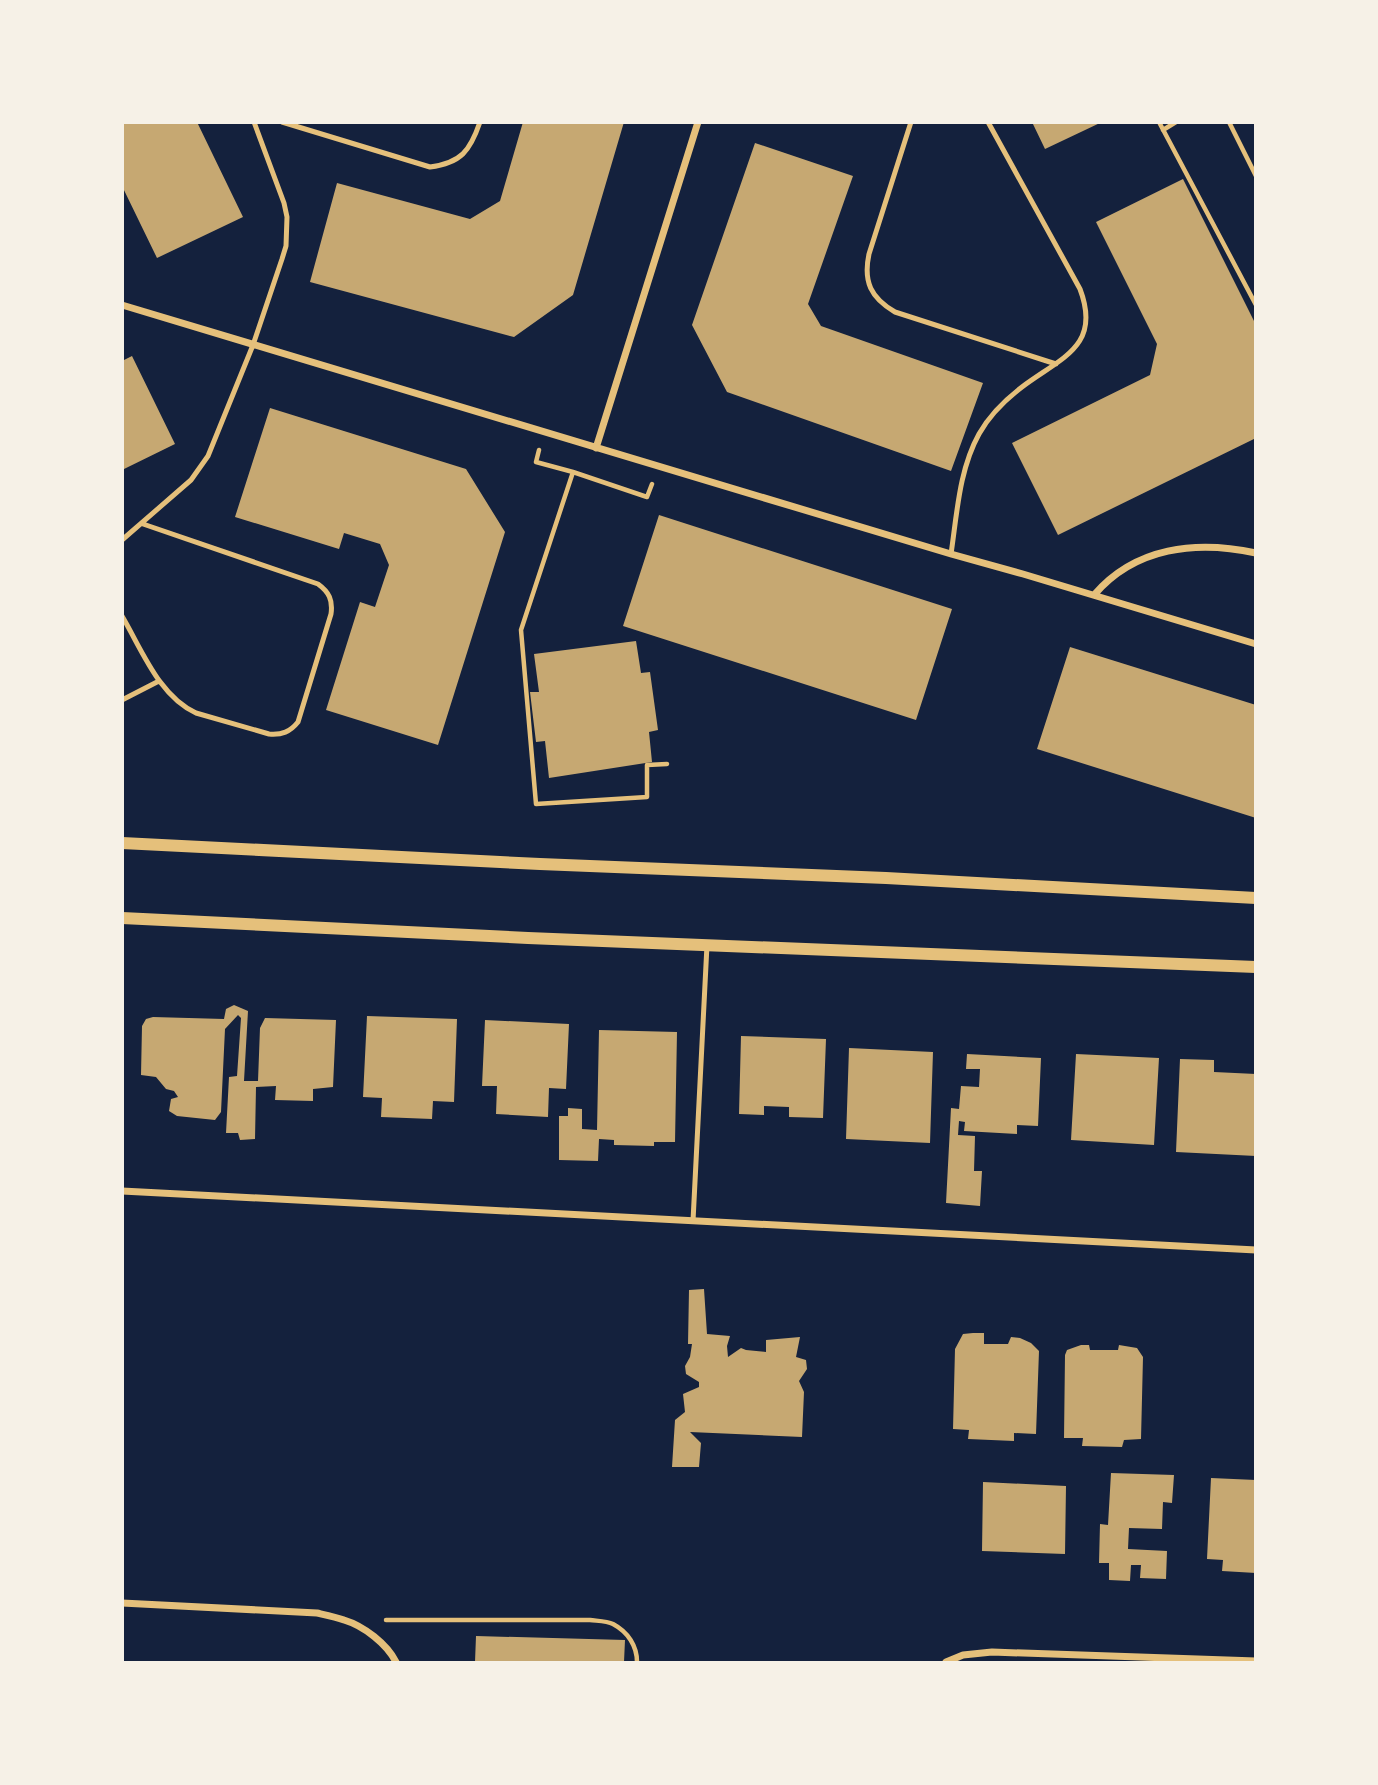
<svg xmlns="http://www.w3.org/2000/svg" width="1378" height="1785" font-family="'PT Serif',serif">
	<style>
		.building { fill: #c6a872 }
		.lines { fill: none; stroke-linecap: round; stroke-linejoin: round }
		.path { stroke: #e5c07b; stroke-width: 4.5 }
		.service { stroke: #e5c07b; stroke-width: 5 }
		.minor { stroke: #e5c07b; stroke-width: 7 }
		.tertiary { stroke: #e5c07b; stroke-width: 12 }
	</style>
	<rect width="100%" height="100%" fill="#14213d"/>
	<!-- building -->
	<path class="building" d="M122,122H197L243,217L157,258L122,186Z
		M523,122H624L573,295L514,337L310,282L337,183L470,219L500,201Z
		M1032,122H1102L1045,149Z
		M755,143L853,176L808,304L821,326L983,383L951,471L727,392L692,325Z
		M1183,179L1256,325V438L1058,535L1012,443L1150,375L1157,344L1096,222Z
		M132,356L175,444L122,470V361Z
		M270,408L466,469L505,532L438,745L326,710L360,602L375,607L389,565L380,544L344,533L339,549L235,517Z
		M659,515L952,609L916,720L623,626Z
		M636,641L641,673L650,672L658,730L649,732L652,762L549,778L545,741L536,742L530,692H539L534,654Z
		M1070,647L1256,705V818L1037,749Z
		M234,1005L248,1011L244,1081H258L260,1028L265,1018L336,1020L333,1087L313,1089V1101L275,1100L276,1086L256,1087L255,1139L240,1140L238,1133H226L229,1077L237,1076L241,1018L238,1015L225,1029L221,1112L215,1120L177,1116L169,1111L171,1099L178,1097L174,1091L166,1089L156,1077L141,1075L142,1026L146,1019L153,1017L224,1019L226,1009Z
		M367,1016L457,1019L454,1102L433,1101L432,1119L381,1117L382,1098L363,1097Z
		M485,1020L569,1024L566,1089L549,1088L548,1117L496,1114L497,1086H482Z
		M599,1030L677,1032L675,1142H654V1146L614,1145V1140L599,1139L598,1161L559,1160V1116H568V1108L582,1109V1129L597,1130Z
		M741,1036L826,1039L823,1118L789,1117V1107L764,1106V1115L739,1114Z
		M849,1048L933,1052L930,1143L846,1139Z
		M967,1054L1041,1058L1038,1126L1017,1125V1134L964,1131L965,1122L959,1121L958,1135L975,1136L974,1171H982L980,1206L946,1203L951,1108L959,1109L961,1086L979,1087L980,1069H966Z
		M1076,1054L1159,1058L1154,1145L1071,1140Z
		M1180,1059L1214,1060V1072L1256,1074V1156L1176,1152Z
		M704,1289L707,1334L730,1336L727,1346L728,1357L741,1348L746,1350L766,1352V1340L800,1337L796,1357L806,1360L807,1369L799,1381L804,1392L802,1437L690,1432L701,1443L699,1467H672L675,1420L685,1412L683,1394L699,1387V1382L686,1374L685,1366L690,1357L692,1344H688L689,1290Z
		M973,1333H984V1344H1008L1011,1337L1020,1338L1031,1343L1039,1351L1036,1434L1014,1433V1441L968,1439L969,1430L953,1429L955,1349L963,1334Z
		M1081,1345H1089L1090,1350H1118L1119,1345L1137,1348L1143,1357L1141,1439L1124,1440L1122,1447L1082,1446L1083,1438H1064L1065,1355L1067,1350Z
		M1111,1473L1174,1475L1172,1503L1163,1502L1162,1529L1129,1528L1128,1549L1167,1551L1166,1579L1140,1578L1141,1565H1131L1130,1581L1109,1580V1563H1099L1100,1524L1108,1525Z
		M1211,1478L1256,1480V1573L1222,1571L1223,1560L1207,1559Z
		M983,1482L1066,1486L1065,1554L982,1551Z
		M476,1636L625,1640L624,1662H475Z"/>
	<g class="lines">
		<!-- path -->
		<path class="path" d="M1159,122L1256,305
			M1229,122L1256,176
			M1163,130L1176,122
			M539,450L536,462L573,472L521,630L536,804L647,797V765L667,764
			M573,472L647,497L652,484
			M386,1620H590C598,1621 607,1621 613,1624C628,1632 637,1646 637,1662"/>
		<!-- service -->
		<path class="service" d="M282,122L430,167C461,163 470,151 480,122
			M911,122L869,254C863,282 871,298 895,312L1056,364
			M122,540L191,480L208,456L253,345L282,259L286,246L287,217L284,203L254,122
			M951,554C957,514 959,470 979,434C989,416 1005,400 1022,387C1060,358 1102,347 1080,289L988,122
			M122,616C142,650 159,696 196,713L269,734C282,735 290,732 298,722L331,614C333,600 329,592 318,584L143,524
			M122,700L159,681
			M693,1221L707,945"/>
		<!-- minor -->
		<path class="minor" d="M122,305L951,554L1023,574L1256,644
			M596,448L698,122
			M1094,595C1135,547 1196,540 1256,553
			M122,1191L1256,1250
			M122,1603L317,1613C326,1615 336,1617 344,1620C364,1626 387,1644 396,1662
			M946,1662L963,1655L992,1652L1256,1661"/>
		<!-- tertiary -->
		<path class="tertiary" d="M122,843L540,864L886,878L1256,898
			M122,918L528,938L1256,967"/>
	</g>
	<!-- border -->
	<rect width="1378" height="1785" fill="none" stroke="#f6f1e7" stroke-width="248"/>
</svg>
